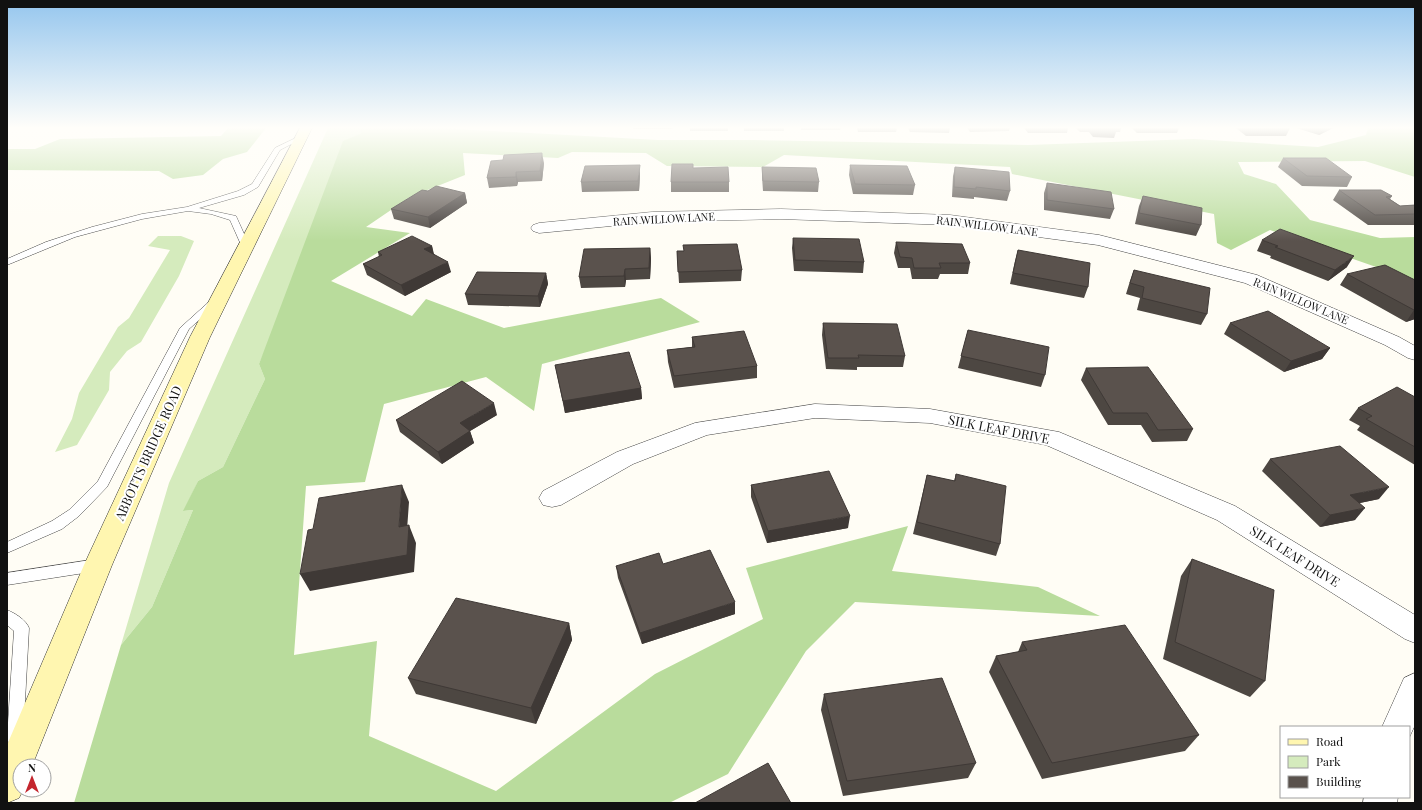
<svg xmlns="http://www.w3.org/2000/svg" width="1422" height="810" font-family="'Playfair Display',serif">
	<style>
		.green { fill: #d5ebbd }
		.forest { fill: #b9dc9c }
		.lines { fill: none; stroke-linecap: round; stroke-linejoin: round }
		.service-casing { stroke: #444; stroke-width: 1 }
		.minor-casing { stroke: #444; stroke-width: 1 }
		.secondary-casing { stroke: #333; stroke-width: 1 }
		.service { fill: #fff; fill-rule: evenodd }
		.minor { fill: #fff; fill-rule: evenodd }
		.secondary { fill: #fff6b0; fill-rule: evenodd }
		.wall { fill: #4d4742 }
		.shaded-wall { fill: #3f3936 }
		.building { fill: #5a524d; stroke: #3f3936 }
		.labels { text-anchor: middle; stroke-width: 4; stroke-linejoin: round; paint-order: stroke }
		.far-street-label { font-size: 11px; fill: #111; stroke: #fff }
		.street-label { font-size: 13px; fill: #111; stroke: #fff }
	</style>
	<rect width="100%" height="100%" fill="#fffdf5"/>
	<!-- green -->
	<path class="green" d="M328,128H361L360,134L259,364L265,379L223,467L198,481L184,511L193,510L152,607L121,645L169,483Z
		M158,236H181L194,241L179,276L141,342L127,351L110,372L109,390L77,445L55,452L72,419L79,393L118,327L129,318L170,250L148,246Z"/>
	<!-- forest -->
	<path class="forest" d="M228,128H266L247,152L223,159L203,175L173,179L159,171L7,170V149H35L60,139L221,136Z
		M361,128H437L658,140H753L1028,145L1194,139L1318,147L1366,135L1368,128H1415V177L1365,161L1238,162L1244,174L1276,184L1310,220L1380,238L1415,237V282L1379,268L1270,230L1231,250L1217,243L1214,214L1012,174L1010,167L784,155L763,167L667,166L646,153L572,152L558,158L463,153L465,175L410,197L366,227L410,233L331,281L412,316L426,299L504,328L661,298L700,322L542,364L534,411L486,377L384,404L365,482L306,486L294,655L377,641L369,736L496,791L655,674L763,619L746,568L908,526L892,571L1038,587L1100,616L855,602L806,651L728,774L669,803H74L121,645L152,607L193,510L183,511L198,481L223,467L265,379L259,364L343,141L360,134Z"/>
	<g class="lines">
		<!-- service casing -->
		<g class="service-casing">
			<path id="service" d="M300,136L305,137L280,150L258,187L244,195L199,208L236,216L250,247L249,249L246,250L242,247L230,220L211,214L188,211L142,219L75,237L7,265V259L46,242L92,227L142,214L187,207L238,191L252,184L275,148Z
				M214,299L219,302L217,304L189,329L107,487L79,516L62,529L7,553V542L52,521L69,510L98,481L180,328L211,300Z
				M97,559L102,561L104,565L102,569L97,571L7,585V573Z
				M7,610C15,613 26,620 29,628L23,738L21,744L15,746L9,744L7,738L14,631L7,625Z"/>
		</g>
		<!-- minor casing -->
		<g class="minor-casing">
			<path id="minor" d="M781,209L950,215L1099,235L1257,275L1399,337L1415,346V360L1408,358L1385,345L1245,283L1098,245L950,225L781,219L652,222L539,233L533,231L531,228L533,225L539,223L652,212Z
				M815,404L930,409L1059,432L1235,506L1415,615V643L1405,639L1217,520L1046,445L930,423L815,418L707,435L633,464L561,505L552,507L543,505L539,498L543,491L617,452L695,423Z
				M1415,673V725L1409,738V727H1382L1404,678Z
				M1364,797H1398L1397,803H1363Z"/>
		</g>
		<!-- secondary casing -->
		<g class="secondary-casing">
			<path id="secondary" d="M300,128H312L210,337L112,565L32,766H20V790H23L19,798L7,803V745L84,565L190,337Z"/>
		</g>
		<!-- service -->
		<use href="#service" class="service"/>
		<!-- minor -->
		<use href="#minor" class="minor"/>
		<!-- secondary -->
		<use href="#secondary" class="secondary"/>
	</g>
	<!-- wall -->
	<path class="wall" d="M633,128H673L672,129H633Z
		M690,128H728V131H690Z
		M744,128H784V131H744Z
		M801,128H841L840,130H801Z
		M857,128H897L896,132H858Z
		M908,128H950L949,133L910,132Z
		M967,128H1010L1009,131L970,132Z
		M1024,128H1068L1067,133H1028Z
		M1076,128H1121L1120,132H1116L1114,138L1093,137L1089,132H1080Z
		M1132,128H1179L1177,133H1137Z
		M1236,128H1290L1286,136H1246Z
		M1296,128H1333L1319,135Z
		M1283,158L1352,177L1347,187L1302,186L1278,167Z
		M544,163L542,181L518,182L517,186L489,188L487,178Z
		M850,165L915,185L913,195L853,194L849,175Z
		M762,167L819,182L818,192L763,191L762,177Z
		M955,167L1010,191L1007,201L974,197V199L952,197L953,176Z
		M693,168L729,182V192H671V182Z
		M640,175L639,191L582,192L581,182Z
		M1047,183L1114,209L1110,219L1044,210V193Z
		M1339,190L1392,196L1390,199L1400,206L1415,205V225H1368L1333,200Z
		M428,191L465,193L467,203L430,228L394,219L391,209Z
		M1143,196L1201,225L1196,236L1135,224L1139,206Z
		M793,238L864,262L863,273L794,271L792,248Z
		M1262,240L1347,267L1328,281L1270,258L1271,256L1257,251Z
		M896,242L970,263L968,274H940L938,279H912L910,268H898L894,253Z
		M432,246L434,254L451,272L405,296L367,275L363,264L379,257L378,252Z
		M650,248L651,259L650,279L626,280L625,287L581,288L579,277Z
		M1018,250L1088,287L1084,298L1010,284L1015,261Z
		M677,251L742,270L741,281L679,283Z
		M1134,270L1207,314L1201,325L1137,310L1140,298L1126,294L1130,281Z
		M546,273L548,284L540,307L468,305L465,294Z
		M1347,274L1415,280V319L1406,322L1340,285Z
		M823,323L905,356L903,367H857V370L826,369L822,335Z
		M1230,323L1330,348L1322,359L1284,372L1224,334Z
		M968,330L1045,375L1041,387L958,368Z
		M692,337L757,366V378L674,388L668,362L667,350L692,347Z
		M555,365L641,388L642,399L565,413Z
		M1086,368L1193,429L1187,441L1152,442L1141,425H1108L1081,380Z
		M1415,397V465L1357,430L1360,426L1349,420L1358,408Z
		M497,415L470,431L474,443L442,464L400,432L396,420Z
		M1270,459L1379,499L1360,503L1355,520L1320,527L1262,471Z
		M956,474L1000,544L996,556L913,534L927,475L954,481Z
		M751,485L848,528L767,543L751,497Z
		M1192,559L1265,681L1250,697L1163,659L1181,576Z
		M663,564L735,614L642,644L618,578L616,566Z
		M569,623L572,640L536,724L416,694L408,678Z
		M1022,642L1199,735L1185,751L1042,779L989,672L996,656L1018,652Z
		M824,694L976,763L968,778L843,796L821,710Z"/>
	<!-- shaded-wall -->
	<path class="shaded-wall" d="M1323,128H1333L1319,135Z
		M542,153L544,163L542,181L540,171Z
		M640,165V175L639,191L638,181Z
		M516,172L518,182L517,186L516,177Z
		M465,193L467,203L430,228L428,217Z
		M432,246L434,257L424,249Z
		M650,248L651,259L650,279L649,268Z
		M1354,256L1347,267L1328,281L1335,270Z
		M448,262L451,272L405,296L401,285Z
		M625,269L626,280L625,287L624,276Z
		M546,273L548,284L540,307L538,296Z
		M1414,310H1415V319L1406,322Z
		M1330,348L1322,359L1284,372L1291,361Z
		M641,388L642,399L565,413L563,401Z
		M494,403L497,415L470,431L474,443L442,464L438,452L460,423Z
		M402,485L409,502L406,544L399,527Z
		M1389,487L1379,499L1340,507L1350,495Z
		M1365,508L1355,520L1320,527L1330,515Z
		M850,516L848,528L767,543L768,531Z
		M409,525L416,543L414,572L310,591L300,574Z
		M735,602V614L642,644L640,633Z
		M569,623L572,640L536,724L531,708Z"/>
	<!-- building -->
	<path class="building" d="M542,153L540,171L516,172V177L487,178L491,161L503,160L504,155Z
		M1283,158H1326L1352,177L1307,176Z
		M672,164H693V168L728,167L729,182H671Z
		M640,165L638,181L581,182L585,166Z
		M850,165L907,166L915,185L855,184Z
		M762,167L816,168L819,182L763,181Z
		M955,167L1009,172L1010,191L976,187V189L954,187Z
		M1047,183L1111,192L1114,209L1047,200Z
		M436,186L465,193L428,217L391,209L422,190L428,191Z
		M1339,190H1381L1392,196L1386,197L1400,206L1415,205V214L1375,215Z
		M1143,196L1202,208L1201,225L1139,213Z
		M1280,229L1354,256L1335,270L1275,247L1278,246L1262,240Z
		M412,236L432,246L424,249L448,262L401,285L363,264L382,255L378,252Z
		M793,238L859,239L864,262L795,260Z
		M896,242L962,244L970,263H939L941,268H914L912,258L900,257Z
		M737,244L742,270L678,272L677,251H684L683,245Z
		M650,248L649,268L625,269L624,276L579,277L584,249Z
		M1018,250L1090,263L1088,287L1013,273Z
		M1385,265L1415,280V310H1414L1347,274Z
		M1134,270L1210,288L1207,314L1142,298L1144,287L1130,283Z
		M477,272L546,273L538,296L465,294Z
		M1268,311L1330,348L1291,361L1230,323Z
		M823,323L897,324L905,356L858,355L859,358H828Z
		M968,330L1049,347L1045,375L961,356Z
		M744,331L757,366L674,376L667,350L695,347L692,337Z
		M629,352L641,388L563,401L555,365Z
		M1148,367L1193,429L1158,430L1147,413H1113L1086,368Z
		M462,381L494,403L460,423L470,431L438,452L396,420Z
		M1397,387L1415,397V447L1366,419L1372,416L1358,408Z
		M1340,446L1389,487L1350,495L1365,508L1330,515L1270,459Z
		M829,471L850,516L768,531L751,485Z
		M956,474L1006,486L1000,544L917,522L927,475L955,481Z
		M402,485L399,527L409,525L407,555L300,574L308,530L313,529L319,498Z
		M710,550L735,602L640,633L616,566L659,553L663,564Z
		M1192,559L1274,590L1265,681L1175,642Z
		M456,598L569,623L531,708L408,678Z
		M1125,625L1199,735L1052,763L996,656L1027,650L1022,642Z
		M942,678L976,763L847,781L824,694Z
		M768,763L791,803H695Z"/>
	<!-- sky -->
	<linearGradient id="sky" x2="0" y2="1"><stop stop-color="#95c6ee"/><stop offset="0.53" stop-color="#fffefa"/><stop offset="1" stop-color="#fffefa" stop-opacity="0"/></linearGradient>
	<rect width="1422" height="241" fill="url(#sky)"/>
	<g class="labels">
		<!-- far-street labels -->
		<g class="far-street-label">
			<text transform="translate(664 219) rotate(-3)" y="4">RAIN WILLOW LANE</text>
			<text transform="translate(987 226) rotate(7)" y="4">RAIN WILLOW LANE</text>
			<text transform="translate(1301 301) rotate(23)" y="4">RAIN WILLOW LANE</text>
		</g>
		<!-- street labels -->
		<g class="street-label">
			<text transform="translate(999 429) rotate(11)" y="5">SILK LEAF DRIVE</text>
			<text transform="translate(148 453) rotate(-66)" y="5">ABBOTTS BRIDGE ROAD</text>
			<text transform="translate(1295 556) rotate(32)" y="5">SILK LEAF DRIVE</text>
		</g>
	</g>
	<!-- border -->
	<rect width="1422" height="810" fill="none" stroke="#111111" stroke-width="16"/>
	<!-- legend -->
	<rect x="1280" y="726" width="130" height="72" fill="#ffffff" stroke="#a0a0a0"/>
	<rect x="1288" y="739" width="20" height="6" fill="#fff6b0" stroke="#a0a0a0"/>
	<text x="1316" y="746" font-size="12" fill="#111111">Road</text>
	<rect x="1288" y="756" width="20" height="12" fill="#d5ebbd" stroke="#a0a0a0"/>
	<text x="1316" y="766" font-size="12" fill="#111111">Park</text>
	<rect x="1288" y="776" width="20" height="12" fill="#5a524d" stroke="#a0a0a0"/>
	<text x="1316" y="786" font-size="12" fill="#111111">Building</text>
	<!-- north arrow -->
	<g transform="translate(32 778)"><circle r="19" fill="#ffffff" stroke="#a0a0a0"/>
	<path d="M0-3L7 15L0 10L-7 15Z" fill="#c4262e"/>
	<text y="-6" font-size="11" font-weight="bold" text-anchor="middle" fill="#111111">N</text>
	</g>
</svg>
